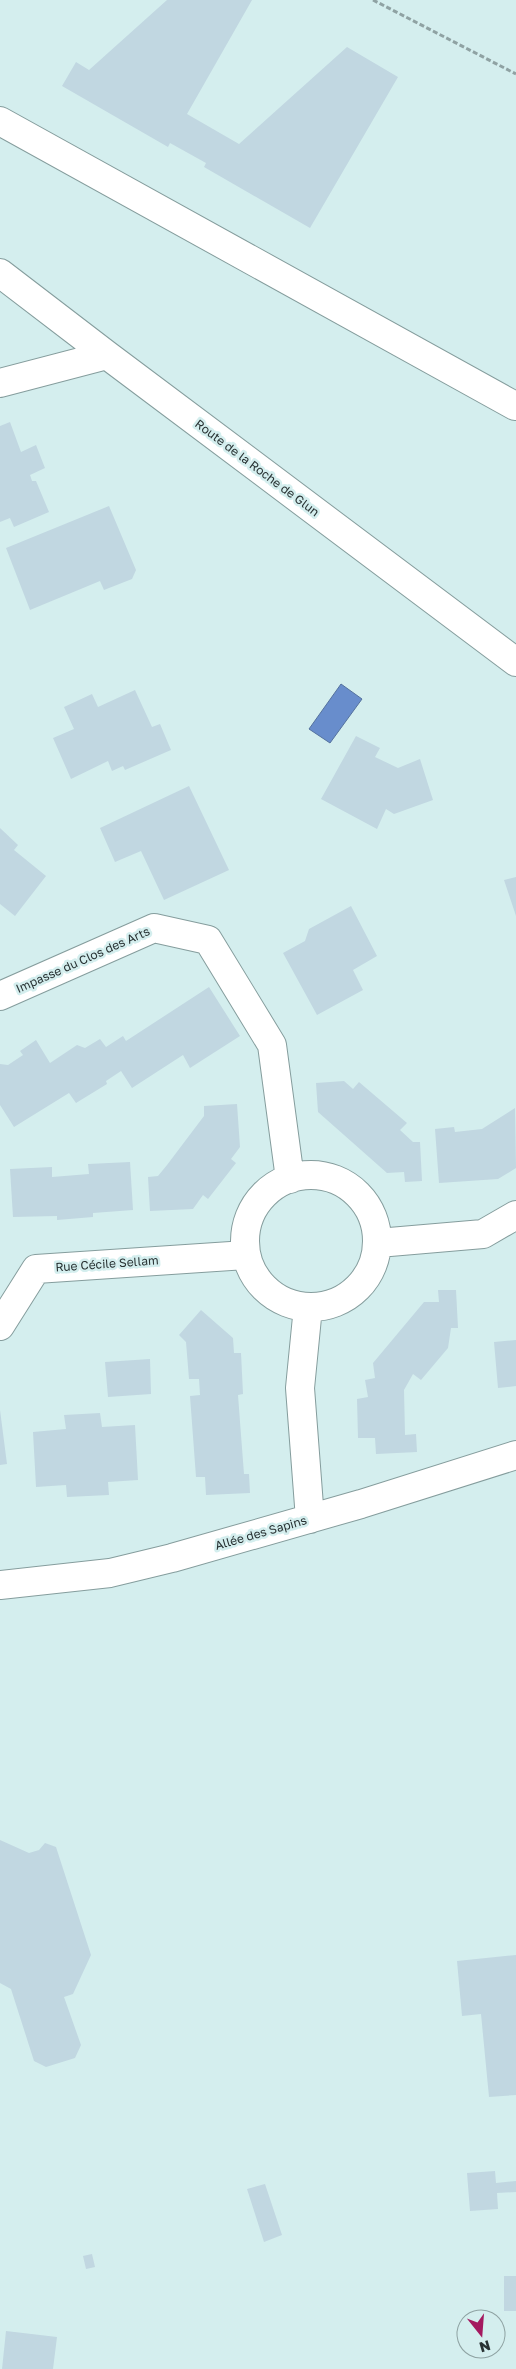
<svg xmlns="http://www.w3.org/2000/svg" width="516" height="2369" font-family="'Golos Text',sans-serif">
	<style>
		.water { fill: #688dcc; stroke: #55729e }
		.building { fill: #c1d7e1 }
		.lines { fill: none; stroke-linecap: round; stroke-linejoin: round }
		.minor-casing { stroke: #859d9d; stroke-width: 30 }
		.path { stroke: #8fa2a3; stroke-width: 3; stroke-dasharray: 5 2.5; stroke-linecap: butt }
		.minor { stroke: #fff; stroke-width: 28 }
		.labels { text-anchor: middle; stroke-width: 5; stroke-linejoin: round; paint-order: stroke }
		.street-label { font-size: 12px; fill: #283233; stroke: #d4eeee }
	</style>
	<rect width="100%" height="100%" fill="#d4eeee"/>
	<!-- water -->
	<path class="water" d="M341,684L362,699L330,743L309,729Z"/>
	<!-- building -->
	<path class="building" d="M167,0H252L187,114L239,144L347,47L398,77L310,228L204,167L206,163L170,143L168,147L62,86L76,62L89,70Z
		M10,422L21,452L36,445L45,468L30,475L32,481H36L49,512L14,527L10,518L0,522V426Z
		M109,506L136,570L132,579L104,590L100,581L30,610L6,548Z
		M135,690L152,727L160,724L171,750L125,770L123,766L112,771L108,761L71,779L53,738L74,729L64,707L92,694L98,707Z
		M356,736L380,748L375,757L398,768L420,759L433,800L394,814L386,809L377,829L321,799Z
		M189,786L229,870L164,900L141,851L115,862L100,828Z
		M0,828L18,845L14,850L46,876L15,916L0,904Z
		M516,877V916L504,880Z
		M351,906L377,956L353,970L363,990L317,1015L283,953L305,941L309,929Z
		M209,987L240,1036L190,1068L183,1055L132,1088L121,1071L106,1081L107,1084L76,1103L69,1093L14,1127L0,1105V1064L8,1065L23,1055L20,1051L36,1040L50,1063L77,1045L85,1048L100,1039L106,1047L123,1036L126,1041Z
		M344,1081L353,1089L359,1082L407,1123L400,1130L413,1142H420L422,1181L405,1182L404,1172L387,1173L318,1112L316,1083Z
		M237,1104L240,1147L231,1159L236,1163L208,1199L203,1195L193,1209L150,1211L148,1177L158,1176L167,1165L204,1116V1106Z
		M515,1108L516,1168L498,1179L439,1183L435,1129L454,1127L455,1132L482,1129Z
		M130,1162L133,1210L93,1213V1217L57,1220V1216L13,1217L10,1169L52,1167V1177L89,1174L88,1164Z
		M438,1290H456L458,1328H451L448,1348L421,1380L413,1374L404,1390L405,1435L416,1434L417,1452L376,1454L375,1438H358L357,1399L368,1397L365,1380L375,1378L373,1363L424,1302H439Z
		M201,1310L233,1338L234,1353H241L243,1394L238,1395L241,1435L244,1474H249L250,1493L206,1495L205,1477H196L190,1396L200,1395L199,1379H189L186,1342L179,1335Z
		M516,1340V1386L498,1388L494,1342Z
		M150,1359L151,1394L108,1397L105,1362Z
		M0,1410L7,1464L0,1465Z
		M100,1413L102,1427L135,1425L138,1480L108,1482L109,1495L67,1497L66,1485L36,1487L33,1432L66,1429L64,1415Z
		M0,1840L29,1853L39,1850L45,1843L56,1847L91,1955L73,1994L64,1997L81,2045L75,2058L46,2067L34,2061L11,1989L0,1983Z
		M516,1955V2095L489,2097L481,2014L462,2016L457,1961Z
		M495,2171L496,2183L516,2181V2192L497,2193L498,2209L470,2211L467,2173Z
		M265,2184L282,2235L264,2242L247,2189Z
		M92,2254L95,2267L86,2269L83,2256Z
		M504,2276H516V2311H504Z
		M6,2331L57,2337L53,2369H2Z"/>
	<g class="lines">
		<!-- minor casing -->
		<g class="minor-casing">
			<path id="minor" d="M0,121L515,406
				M0,273L107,355L516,662
				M0,383L107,355
				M0,996L154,928L208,940L272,1045L290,1179
				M245 1241a66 66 0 1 1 132 0a66 66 0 1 1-132 0Z
				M378,1243L483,1234L516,1215
				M308,1307L300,1388L310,1519
				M0,1326L36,1269L246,1255
				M0,1585L110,1573L172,1558L361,1504L516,1455"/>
		</g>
		<!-- path -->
		<path class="path" d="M373,0L516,74"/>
		<!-- minor -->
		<use href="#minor" class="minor"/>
	</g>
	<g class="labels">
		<!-- street labels -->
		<g class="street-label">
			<text transform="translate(257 468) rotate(37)" y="4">Route de la Roche de Glun</text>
			<text transform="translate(83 960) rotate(-24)" y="4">Impasse du Clos des Arts</text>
			<text transform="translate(107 1264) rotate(-4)" y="4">Rue Cécile Sellam</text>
			<text transform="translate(261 1533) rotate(-16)" y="4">Allée des Sapins</text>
		</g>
	</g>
	<!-- north arrow -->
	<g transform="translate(481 2334) rotate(163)"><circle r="24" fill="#d4eeee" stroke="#8fa3a3"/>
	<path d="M0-4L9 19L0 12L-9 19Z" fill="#a4195f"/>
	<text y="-8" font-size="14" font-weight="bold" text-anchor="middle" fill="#283233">N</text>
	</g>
</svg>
